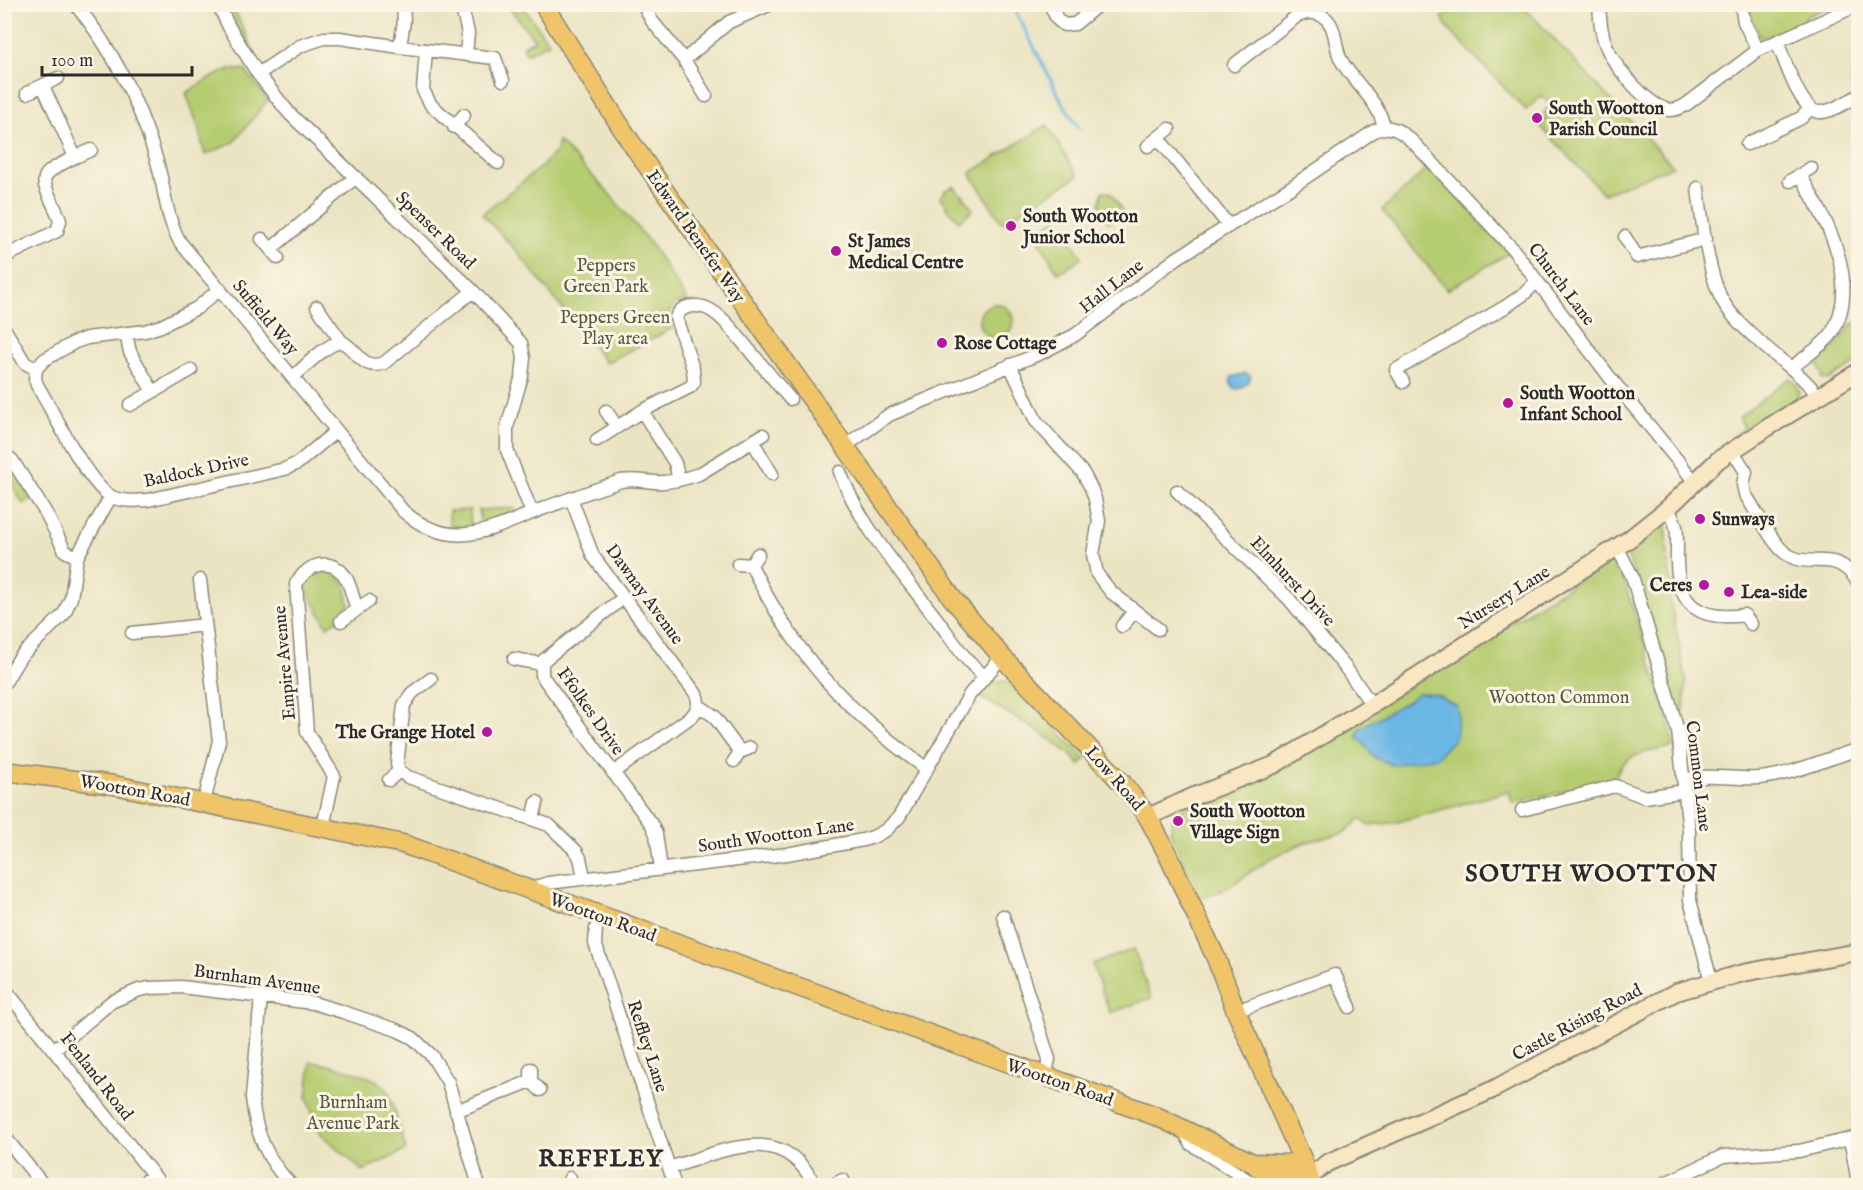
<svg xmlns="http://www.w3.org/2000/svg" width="1863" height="1190" font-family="'IM FELL English',serif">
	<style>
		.green { fill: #b6cc71; stroke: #707c4e; stroke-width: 1.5 }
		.water { fill: #6bb6e4; stroke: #4b7088; stroke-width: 1.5 }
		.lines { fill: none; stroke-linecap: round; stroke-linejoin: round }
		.stream { stroke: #6bb6e4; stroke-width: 3 }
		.street-casing { stroke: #8b8877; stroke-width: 15 }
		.secondary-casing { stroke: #8b8877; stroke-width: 20 }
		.primary-casing { stroke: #8b8877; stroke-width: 21 }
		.street { stroke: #fff; stroke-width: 12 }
		.secondary { stroke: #f9e7c3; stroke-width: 16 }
		.primary { stroke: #f0c469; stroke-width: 18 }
		.poi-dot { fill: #b5179e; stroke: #fcf5e5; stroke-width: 2 }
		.labels { text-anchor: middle; stroke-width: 6; stroke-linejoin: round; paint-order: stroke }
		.poi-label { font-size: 18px; font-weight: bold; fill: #2b2b2b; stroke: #fcf5e5; text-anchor: start }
		.street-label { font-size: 18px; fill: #2b2b2b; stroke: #fcf5e5 }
		.park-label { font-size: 18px; fill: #555b40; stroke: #fcf5e5 }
		.district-label { font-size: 24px; font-weight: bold; letter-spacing: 1.5px; fill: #2b2b2b; stroke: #fcf5e5 }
	</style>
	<rect width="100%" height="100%" fill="#fcf5e5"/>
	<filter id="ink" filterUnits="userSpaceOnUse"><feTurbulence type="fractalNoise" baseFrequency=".0167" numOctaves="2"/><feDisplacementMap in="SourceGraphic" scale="12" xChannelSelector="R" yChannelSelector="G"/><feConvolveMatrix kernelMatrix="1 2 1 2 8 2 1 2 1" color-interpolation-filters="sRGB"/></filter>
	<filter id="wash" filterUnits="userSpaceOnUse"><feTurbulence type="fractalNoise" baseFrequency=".008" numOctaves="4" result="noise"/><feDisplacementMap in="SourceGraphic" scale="24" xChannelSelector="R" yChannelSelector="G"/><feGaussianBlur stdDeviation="1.35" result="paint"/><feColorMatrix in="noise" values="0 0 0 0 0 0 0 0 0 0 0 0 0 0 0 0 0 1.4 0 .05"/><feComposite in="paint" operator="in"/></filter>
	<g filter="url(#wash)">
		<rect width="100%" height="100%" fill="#ebe4c3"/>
		<!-- green -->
		<path class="green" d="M223,5H232L257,58L244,43Z
			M507,5H522L549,43L526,54L523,46L535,40Z
			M1467,5H1522L1673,166L1604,194L1541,127L1543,124L1541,122L1547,116L1544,113L1551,105L1542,96L1526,110L1448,29L1442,17Z
			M1750,5V4L1842,5L1831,10L1827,8L1807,16L1804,22L1765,39L1759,36L1752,19Z
			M230,69L241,70L244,69L268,100L233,143L205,155L198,126L186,93L208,79Z
			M1047,125L1078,176L1002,223L970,173Z
			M558,141L608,192L650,243L688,301C677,300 671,306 668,316L673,328L606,363L518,253L482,214L542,166L556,151Z
			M1429,167L1509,253L1447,290L1382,210Z
			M954,186L962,196L963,195L973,210L959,221L946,207L948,206L940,197L945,193L944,191Z
			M1103,191L1111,193L1122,210V213L1109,222C1101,210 1097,205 1103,191Z
			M1057,218L1082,258L1058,273L1034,232Z
			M979 321a17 17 0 1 1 34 0a17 17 0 1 1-34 0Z
			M1853,323L1858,325V362L1828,380L1821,378L1823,375L1817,364L1839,341Z
			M1790,378C1815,397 1780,411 1766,420L1764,418L1758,422L1759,425L1735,438L1734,437L1744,428L1738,418Z
			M7,467L17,474L32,499L23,504L5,472L4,468Z
			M514,508L515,511L498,520L481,525L479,510Z
			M470,510L471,528L449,526V511Z
			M1663,519L1666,523L1669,570L1673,592L1669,593L1686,680L1684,711H1677L1626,550Z
			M1616,557L1667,714L1674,747C1651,751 1620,753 1615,780L1512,803L1509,791L1394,823L1368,825L1360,819L1344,833L1303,843L1271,858L1227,888L1200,900L1170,832L1172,821L1178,811L1330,737L1334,738L1335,733Z
			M318,571H334L345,585L349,605L338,620L327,626L304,585L310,574Z
			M1002,681L1011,683L1086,759L1079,765C1069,746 1000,709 978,696L994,683Z
			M1134,949L1151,998L1110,1013L1092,964Z
			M311,1062C328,1064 375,1075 386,1088C391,1095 403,1139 406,1150L363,1171L319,1132L307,1097Z"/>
		<!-- water -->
		<path class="water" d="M1246,373L1251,377L1248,383L1239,389L1233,388L1230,381L1232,377Z
			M1418,693L1436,694L1457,706L1458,716L1456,737L1437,757L1392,765L1375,758L1357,736L1360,728L1408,701Z"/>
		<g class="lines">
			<!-- stream -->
			<path class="stream" d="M1012,4L1062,102L1079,128"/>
		</g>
	</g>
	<g filter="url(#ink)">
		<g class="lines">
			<!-- street casing -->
			<g class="street-casing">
				<path id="street" d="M75,4C113,49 139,102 156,158C165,187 165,216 180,242L404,512C453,553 491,529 542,509C568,499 595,490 621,481C633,479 643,481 655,482C670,483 685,479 699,474L763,435
					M218,4L229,27L258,74L289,113L473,291L521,343L524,358L522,376L507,427V450L532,513
					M461,4L468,33L466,55
					M643,4L652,21L684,60L706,96
					M1050,4L1057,19L1064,25L1075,24L1099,4
					M1599,4C1600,21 1601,35 1608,50C1616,68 1649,108 1670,110C1677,110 1681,108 1687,104L1758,50L1849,9L1858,8
					M1741,4L1744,22L1758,50
					M1777,41C1784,58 1800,111 1819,112C1831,113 1848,101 1858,96
					M400,47L404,21L403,4
					M426,50L423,90L431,105L498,163
					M684,60L729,22L771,4
					M1234,65L1297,16C1306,12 1316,11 1324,17C1337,26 1334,46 1341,60C1354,84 1378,99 1384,127
					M258,74L300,46L324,38H340L400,47L495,58L503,80
					M27,93L58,78
					M454,127L464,115
					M1158,138L1229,226
					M1747,144L1801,118L1810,109
					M1148,146L1169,129
					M75,157L91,150
					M1800,175L1811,168
					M1790,181L1800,175C1828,222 1863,285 1830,336C1819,348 1804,358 1791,368
					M1698,188C1702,220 1707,266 1720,296C1729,315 1747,330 1762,344C1782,362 1803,375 1819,397
					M1625,237L1637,257L1706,239
					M262,239L278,258
					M271,249L356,177
					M4,257L57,231L60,221L59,217C41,176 33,178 75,157L43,86
					M317,307L341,341
					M4,328L25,363L36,369L35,379L37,385C52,409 88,486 112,497C123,502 136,501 148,500L285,469L298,463L336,431
					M126,334L130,352L153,392
					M1010,365L1036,421L1083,473L1091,488L1095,499L1099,521L1093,554L1097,574L1111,592L1158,629
					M36,369L44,360L75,342L87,338L145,331L161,326L197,308L220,289
					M293,377C308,364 323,347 341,341C359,351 362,371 384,363L473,291
					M1403,382L1396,370L1505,307L1524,294L1536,282
					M130,405L191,370
					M606,411L617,427
					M597,440L642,411
					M753,442L772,474
					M845,446L889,415L1041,353L1075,335L1177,258L1290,188L1374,131C1391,123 1401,131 1414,143L1512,248L1608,375L1695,482
					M1732,450L1746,472L1743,484L1745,494C1755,509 1771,541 1784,552C1810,573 1833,544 1858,582
					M4,454L12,460L46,513L65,551L77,557
					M840,472C860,525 898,568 932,613C950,635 962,659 985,676
					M679,480L675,463L642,411L690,387L694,382L693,369L676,318C681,303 701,304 712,311C725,319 735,333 745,345C760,363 775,381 790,399
					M1177,491L1289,599L1345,667L1372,705
					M571,498L593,556L696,694C700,703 698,709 692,716L613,773
					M1667,509C1681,525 1676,542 1677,562C1678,607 1701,621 1744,615L1751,624
					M1617,547L1632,576L1678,731L1689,831L1690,900L1711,981
					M738,564L751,565L758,554
					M751,565C794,654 847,712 927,769
					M200,580L219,741L204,802
					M623,598L544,660L542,664V676L652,825L656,834L661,869
					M341,621L369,601
					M1122,626L1135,611
					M132,633L205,625
					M514,659L542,664
					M431,679L412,693L404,705L397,764L399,771L408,777L549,825L576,851L580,858L584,877
					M4,684L20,657L64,614L71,598L77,557L111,496
					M698,705L714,716L740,752
					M734,761L740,752L750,748
					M389,780L399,771
					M1685,780C1708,773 1735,780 1760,778C1790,775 1821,761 1850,752
					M1522,810L1615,786L1645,797L1685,791
					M533,819L537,802
					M323,827L334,776L307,732L296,584C307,564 332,555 346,578C351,587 353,599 357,609
					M536,892L539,886L548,883L787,854L863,840L873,837L886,830L899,817L970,694L1002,657
					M601,916L596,929L595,943L675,1186
					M1003,916L1049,1059L1045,1077
					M4,988L162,1186
					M261,997L252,1097C255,1133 267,1160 292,1186
					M1236,1011L1335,975L1350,1007
					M54,1050L111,1002L139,990L150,988L181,987L313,1003L343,1012L397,1030L413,1038L432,1056L448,1082L479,1186
					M531,1069V1081L540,1090
					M456,1111L531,1081
					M1184,1131L1191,1144L1257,1186
					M4,1136L44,1186
					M1850,1139L1858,1182
					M669,1168C721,1152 783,1119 815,1186
					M140,1186L153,1175
					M569,1186L570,1178
					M830,1186L843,1180
					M1659,1186L1723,1156L1799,1151L1858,1137"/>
			</g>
			<!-- secondary casing -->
			<g class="secondary-casing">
				<path id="secondary" d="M1148,817L1192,797L1274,765L1372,705L1628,540L1667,509L1718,460L1767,428L1858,372
					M1309,1178L1327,1163L1492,1090L1676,992L1743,973L1858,952"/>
			</g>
			<!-- primary casing -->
			<g class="primary-casing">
				<path id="primary" d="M543,4L628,138L671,200L953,599L1002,657L1123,784L1148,817L1168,855L1216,958L1236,1011L1303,1161L1312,1186
					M4,771L114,785L403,844L1156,1116L1253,1163C1272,1181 1284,1184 1309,1178
					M1253,1163L1286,1164L1303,1161"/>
			</g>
			<!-- street -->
			<use href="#street" class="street"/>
			<!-- secondary -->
			<use href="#secondary" class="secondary"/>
			<!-- primary -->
			<use href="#primary" class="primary"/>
		</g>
	</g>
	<!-- markers -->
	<g class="poi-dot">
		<circle cx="1537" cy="118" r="6"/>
		<circle cx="1011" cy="226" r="6"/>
		<circle cx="836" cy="251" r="6"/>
		<circle cx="942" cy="343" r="6"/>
		<circle cx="1508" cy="403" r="6"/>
		<circle cx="1700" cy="519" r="6"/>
		<circle cx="1704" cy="585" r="6"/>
		<circle cx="1729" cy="592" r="6"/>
		<circle cx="487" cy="732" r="6"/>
		<circle cx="1178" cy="821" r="6"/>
	</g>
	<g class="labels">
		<!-- poi labels -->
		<g class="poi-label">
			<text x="1549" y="114">South Wootton<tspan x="1549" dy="21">Parish Council</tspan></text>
			<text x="1023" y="222">South Wootton<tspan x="1023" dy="21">Junior School</tspan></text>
			<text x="848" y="247">St James<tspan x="848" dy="21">Medical Centre</tspan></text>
			<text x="954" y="349">Rose Cottage</text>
			<text x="1520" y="399">South Wootton<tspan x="1520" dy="21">Infant School</tspan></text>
			<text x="1712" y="525">Sunways</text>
			<text x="1692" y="591" text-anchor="end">Ceres</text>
			<text x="1741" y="598">Lea-side</text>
			<text x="475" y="738" text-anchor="end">The Grange Hotel</text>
			<text x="1190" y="817">South Wootton<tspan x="1190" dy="21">Village Sign</tspan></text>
		</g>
		<!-- street labels -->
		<g class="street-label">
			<text transform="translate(436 230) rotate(44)" y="6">Spenser Road</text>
			<text transform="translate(696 236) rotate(55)" y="6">Edward Benefer Way</text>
			<text transform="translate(1562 284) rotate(53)" y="6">Church Lane</text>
			<text transform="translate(1111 286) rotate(-38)" y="6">Hall Lane</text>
			<text transform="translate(266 317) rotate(50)" y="6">Suffield Way</text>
			<text transform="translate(196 470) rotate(-12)" y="6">Baldock Drive</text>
			<text transform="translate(1293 581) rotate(47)" y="6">Elmhurst Drive</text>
			<text transform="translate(645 594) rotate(54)" y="6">Dawnay Avenue</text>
			<text transform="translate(1504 597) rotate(-32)" y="6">Nursery Lane</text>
			<text transform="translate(284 663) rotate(-95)" y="6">Empire Avenue</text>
			<text transform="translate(591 711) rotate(55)" y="6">Ffolkes Drive</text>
			<text transform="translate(1699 776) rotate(83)" y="6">Common Lane</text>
			<text transform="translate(1115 778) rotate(49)" y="6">Low Road</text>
			<text transform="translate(135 790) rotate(10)" y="6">Wootton Road</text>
			<text transform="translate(776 835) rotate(-8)" y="6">South Wootton Lane</text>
			<text transform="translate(603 917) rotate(20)" y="6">Wootton Road</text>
			<text transform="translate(257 979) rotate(8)" y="6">Burnham Avenue</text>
			<text transform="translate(1577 1022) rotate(-28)" y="6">Castle Rising Road</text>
			<text transform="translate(648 1046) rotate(72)" y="6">Reffley Lane</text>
			<text transform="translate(97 1076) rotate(52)" y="6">Fenland Road</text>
			<text transform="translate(1060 1082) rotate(19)" y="6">Wootton Road</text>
		</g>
		<!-- park labels -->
		<g class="park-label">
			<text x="606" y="271">Peppers<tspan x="606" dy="21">Green Park</tspan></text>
			<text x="615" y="323">Peppers Green<tspan x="615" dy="21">Play area</tspan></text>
			<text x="1559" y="703">Wootton Common</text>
			<text x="353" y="1108">Burnham<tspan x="353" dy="21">Avenue Park</tspan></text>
		</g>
		<!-- district labels -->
		<g class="district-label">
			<text x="1592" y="881">SOUTH WOOTTON</text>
			<text x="601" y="1166">REFFLEY</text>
		</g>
	</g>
	<!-- margin -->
	<rect width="1863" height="1190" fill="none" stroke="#fcf5e5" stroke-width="24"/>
	<!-- scale -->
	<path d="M42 66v9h150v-9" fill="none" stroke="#2b2b2b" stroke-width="3"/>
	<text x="51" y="66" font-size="18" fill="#2b2b2b" stroke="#fcf5e5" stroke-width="4.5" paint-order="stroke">100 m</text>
</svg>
